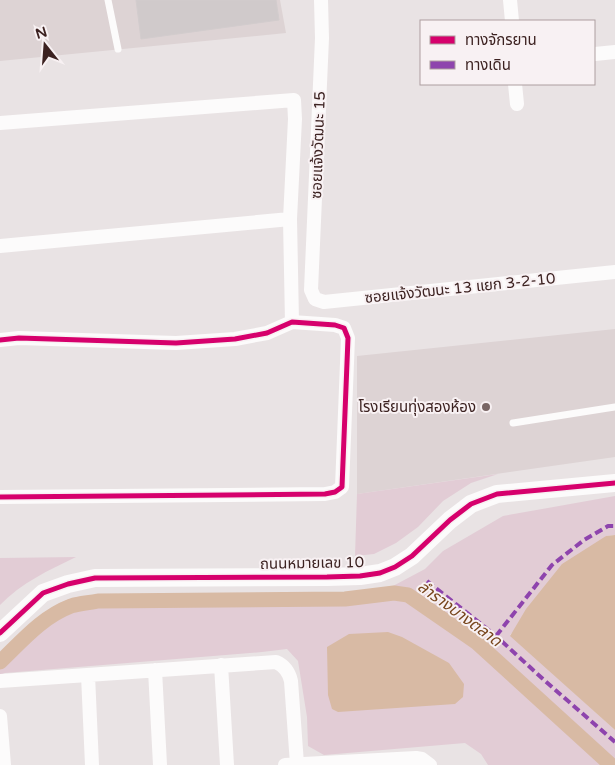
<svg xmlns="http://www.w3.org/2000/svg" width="615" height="765" font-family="'Varela Round','Noto Sans Thai',sans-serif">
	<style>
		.built { fill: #ddd3d4 }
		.green { fill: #e2ccd5 }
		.water { fill: #d8baa4 }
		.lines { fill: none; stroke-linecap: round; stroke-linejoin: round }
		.canal { stroke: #d8baa4; stroke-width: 15 }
		.building { fill: #d0cacb; stroke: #d2cccd }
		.service { stroke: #fcfbfb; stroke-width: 7 }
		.minor { stroke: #fcfbfb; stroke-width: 14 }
		.tertiary { stroke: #fcfbfb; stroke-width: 18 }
		.quiet { stroke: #8e44ad; stroke-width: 4; stroke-dasharray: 8 4; stroke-linecap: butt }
		.cycleway-casing { stroke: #f8f1f3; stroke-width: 8 }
		.cycleway { stroke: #d6006c; stroke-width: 5 }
		.poi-dot { fill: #796665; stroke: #f8f1f3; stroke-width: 2 }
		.labels { text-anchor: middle; stroke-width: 4; stroke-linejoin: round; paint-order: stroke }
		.street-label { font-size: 15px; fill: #3c2221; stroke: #f8f1f3 }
		.poi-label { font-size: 15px; fill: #3c2221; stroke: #f8f1f3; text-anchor: end }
		.water-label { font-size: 16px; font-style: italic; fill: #77451c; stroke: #f8f1f3 }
	</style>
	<rect width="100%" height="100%" fill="#e9e3e4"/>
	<!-- built -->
	<path class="built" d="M0,0H280L286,33L0,61Z
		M615,329V457L357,494V356Z"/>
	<!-- green -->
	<path class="green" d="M498,474L471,483L443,501L418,527L396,543L374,554L355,556L357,494Z
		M615,496V535L606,536L510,635L615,730V765H488L481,754L465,743L324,755L308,746L307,717L298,661L287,649L262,652L5,673L0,675V658C22,634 40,608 73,598C79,596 86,597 92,596L371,592L391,587L425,569L443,551L503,516Z
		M76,557C49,570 21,583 0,605V558Z"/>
	<!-- water -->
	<path class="water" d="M615,535V730L510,636L526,609L562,564L606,536Z
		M388,632L402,637L449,663L464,684L463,697L455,704L338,712L332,709L328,695L327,647L349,634Z"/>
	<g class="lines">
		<!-- canal -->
		<path class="canal" d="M0,662C22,641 42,617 71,606C80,603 89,603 98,601L345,599L394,593L408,595L476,642L611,765"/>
	</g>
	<!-- building -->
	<path class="building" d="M136,0H276L279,20L141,39Z"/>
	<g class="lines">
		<!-- service -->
		<path class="service" d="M108,0L118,49
			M513,423L615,407"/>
		<!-- minor -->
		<path class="minor" d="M321,0L322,38L311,290L315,299L324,302L615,272
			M510,0L512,21
			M595,54L615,52
			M515,84L517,104
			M0,123L294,100L295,119L290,219L292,322
			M0,246L290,219
			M0,340L19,338L176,343L235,339L267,333L292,322L335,325L344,328L348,338L342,487L335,492L325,494L0,497
			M221,665L227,765
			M155,670L160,765
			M88,675L92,765
			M0,681L276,662C285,666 289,672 291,681L297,764
			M0,716L4,765
			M285,765L416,758L422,759L430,765"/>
		<!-- tertiary -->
		<path class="tertiary" d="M0,633L43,593L68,584L95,578L327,577L360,576L380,573L395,567L412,556L450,520L471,504L497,494L615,483"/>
		<!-- quiet -->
		<path class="quiet" d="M427,581L496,636L544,680L615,742
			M496,636L552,565L584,540L608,526H615"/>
		<!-- cycleway casing -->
		<g class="cycleway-casing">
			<path id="cycleway" d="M0,340L19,338L176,343L235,339L267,333L292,322L335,325L344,328L348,338L342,487L335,492L325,494L0,497
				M0,633L43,593L68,584L95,578L327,577L360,576L380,573L395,567L412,556L450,520L471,504L497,494L615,483"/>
		</g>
		<!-- cycleway -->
		<use href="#cycleway" class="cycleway"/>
	</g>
	<!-- markers -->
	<circle class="poi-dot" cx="486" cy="407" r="5"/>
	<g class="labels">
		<!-- street labels -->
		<g class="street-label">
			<text transform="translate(318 145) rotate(-88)" y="5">ซอยแจ้งวัฒนะ 15</text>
			<text transform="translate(460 288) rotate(-6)" y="5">ซอยแจ้งวัฒนะ 13 แยก 3-2-10</text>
			<text transform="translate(312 563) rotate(-1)" y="5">ถนนหมายเลข 10</text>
		</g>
		<!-- poi labels -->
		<g class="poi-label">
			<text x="476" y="412">โรงเรียนทุ่งสองห้อง</text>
		</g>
		<!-- water labels -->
		<g class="water-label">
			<text transform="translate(460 613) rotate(36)" y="6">ลำรางบางตลาด</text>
		</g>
	</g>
	<!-- legend -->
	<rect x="420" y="20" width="175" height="65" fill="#f8f1f3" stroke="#ad9e9f"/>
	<rect x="430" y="36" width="25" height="8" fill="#d6006c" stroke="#ad9e9f"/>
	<text x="465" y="45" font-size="15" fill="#3c2221">ทางจักรยาน</text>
	<rect x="430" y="61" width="25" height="8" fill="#8e44ad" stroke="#ad9e9f"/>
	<text x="465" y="70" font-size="15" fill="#3c2221">ทางเดิน</text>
	<!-- north arrow -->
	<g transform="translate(45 45) rotate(343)" stroke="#f8f1f3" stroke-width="4" paint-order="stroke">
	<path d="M0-4L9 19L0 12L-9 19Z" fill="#3c2221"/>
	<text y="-8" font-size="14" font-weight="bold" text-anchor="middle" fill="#3c2221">N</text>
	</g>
</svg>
